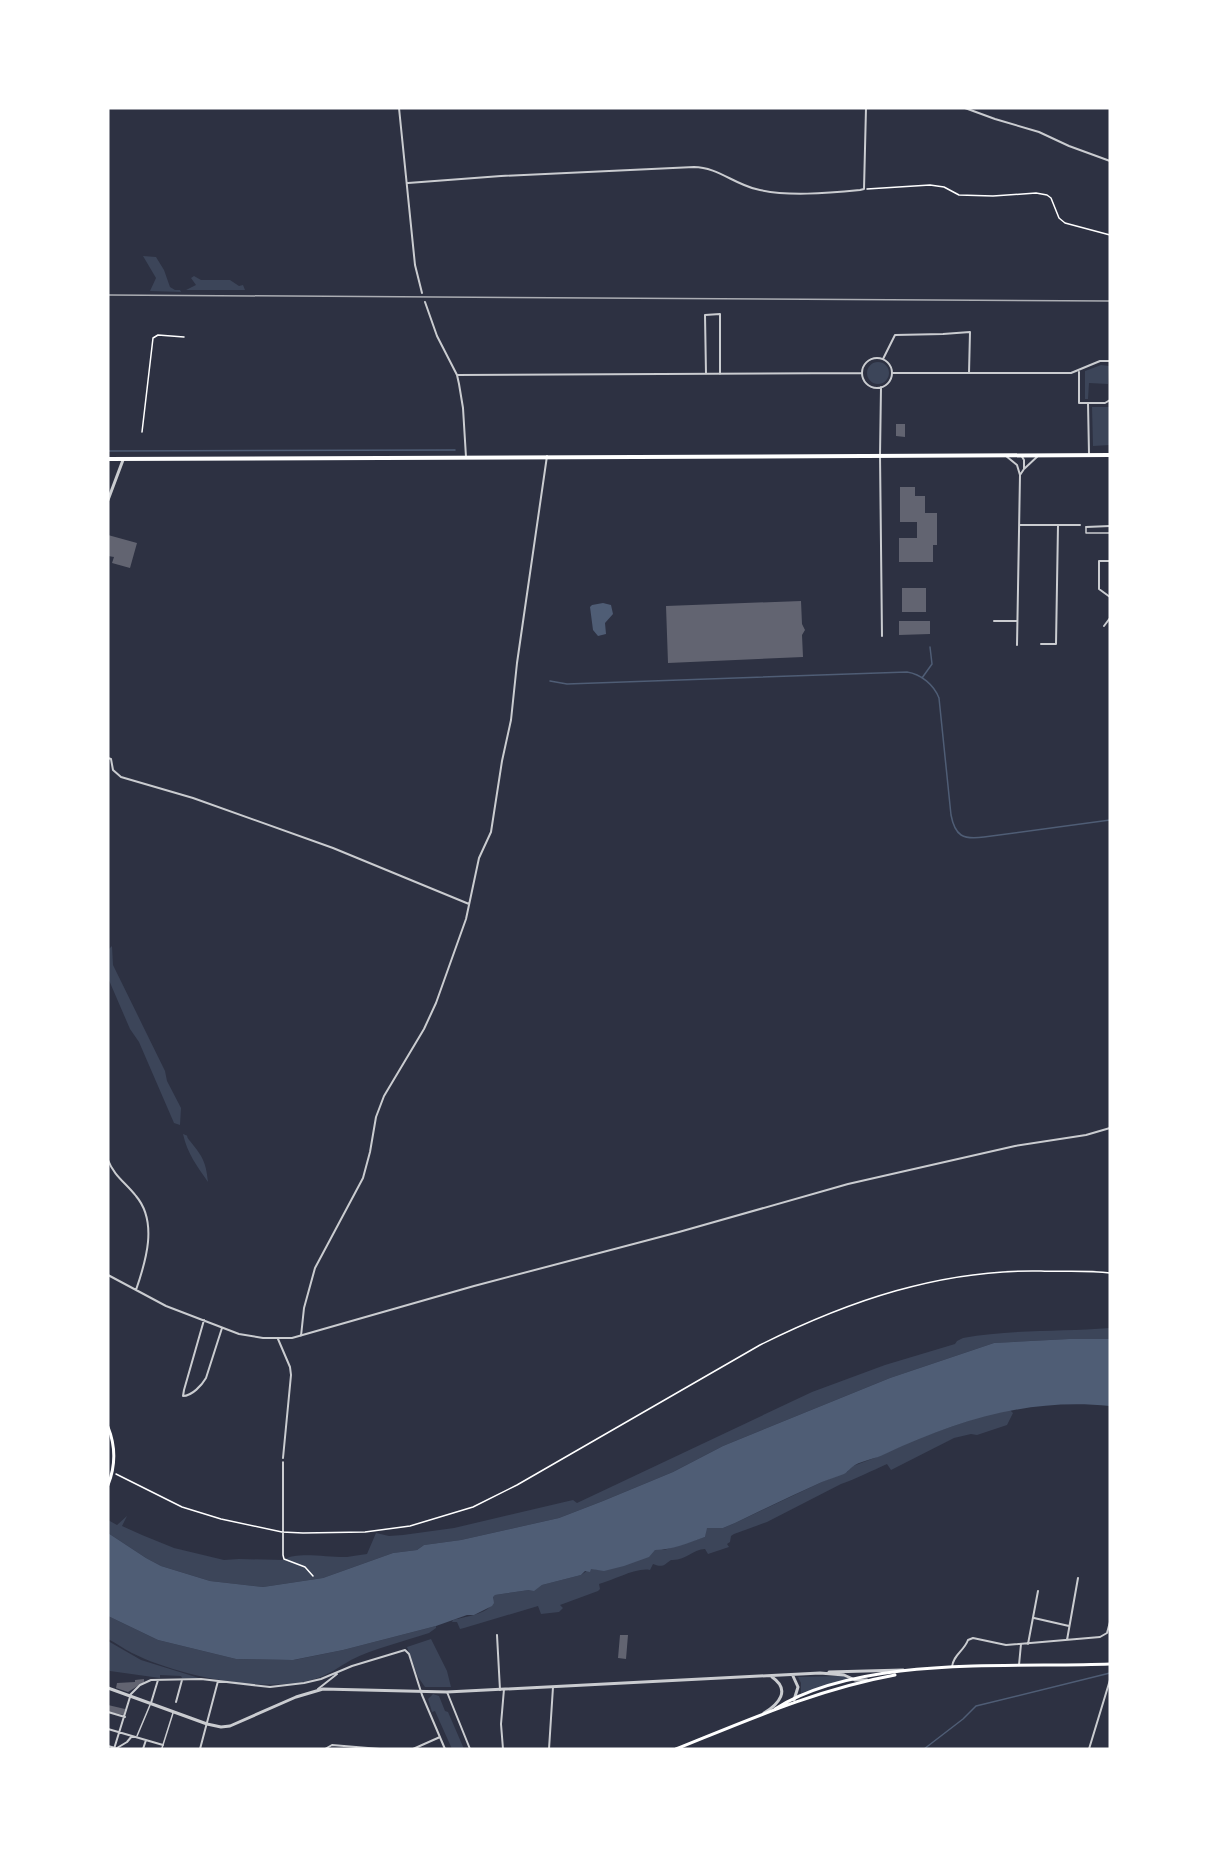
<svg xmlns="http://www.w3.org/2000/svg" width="1218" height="1857" font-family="'Fira Sans',sans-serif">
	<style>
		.green { fill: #3c4559 }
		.water { fill: #4f5d75 }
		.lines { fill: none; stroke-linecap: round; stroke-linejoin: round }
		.stream { stroke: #4f5d75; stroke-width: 1.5 }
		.building { fill: #626471 }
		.path { stroke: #fff; stroke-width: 1.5 }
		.service { stroke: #caccd0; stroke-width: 1.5 }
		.pedestrian { stroke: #caccd0; stroke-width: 1.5 }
		.minor { stroke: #caccd0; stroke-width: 2 }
		.tertiary { stroke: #caccd0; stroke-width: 3 }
		.secondary { stroke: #fff; stroke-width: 3 }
		.primary { stroke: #fff; stroke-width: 4 }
		.rail { stroke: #abadb3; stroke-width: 1.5 }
	</style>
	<rect width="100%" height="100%" fill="#2d3142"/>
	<!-- green -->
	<path class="green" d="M143,256L156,257L164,270L170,287L175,290H180L181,292L150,291L156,278Z
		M194,276L201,280H230L239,286L243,285L245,290H186L196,285L191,278Z
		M867 373a11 11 0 1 1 22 0a11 11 0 1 1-22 0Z
		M1101,365L1109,366L1108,384L1089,383L1088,399H1085V371Z
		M1092,407H1110V445L1093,446Z
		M112,946L113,965L165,1071L167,1081L181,1108L180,1125L174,1123L139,1042L130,1029L108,978V950Z
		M183,1134C191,1137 184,1134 190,1141C202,1156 206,1161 208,1182C197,1166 187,1153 183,1134Z
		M1110,1328V1339H1069L994,1343L890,1378L723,1446L673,1472L603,1501L559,1518L461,1540L424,1545L417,1550L393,1553L323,1578L263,1587L210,1581L161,1566L146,1558L108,1533V1520L117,1525L127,1516L122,1526L142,1535L174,1548L224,1560L239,1559L284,1560C295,1551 331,1558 347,1557C353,1556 360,1555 367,1554L376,1533L389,1536L403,1535L454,1528L573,1500L577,1503L812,1392L885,1365L955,1344L957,1341L963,1338C1010,1329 1062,1332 1110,1328Z
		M1010,1410L1013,1413L1007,1425L977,1435L971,1434L954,1438L891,1470L887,1464C871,1471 856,1479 841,1484L767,1522L734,1534L731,1536L730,1542L727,1544L729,1547L708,1554L705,1549C693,1549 686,1561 671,1560C664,1565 663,1568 653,1564L650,1570C637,1567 614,1580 599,1584L600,1589L598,1591L560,1605L563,1608L559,1612L541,1614L538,1606L464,1628L460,1629L457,1622H452L453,1620C466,1616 496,1614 493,1596L495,1595L536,1589L542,1585L581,1575L591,1568L598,1570L655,1550H664L705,1537L706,1528H723L735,1523L824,1481L847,1472L853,1466L877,1457L919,1438L982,1416Z
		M108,1616L158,1640L236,1659L294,1660L343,1650L436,1626V1628L429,1633C405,1641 372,1649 351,1660C339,1667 328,1675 315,1679C264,1694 178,1676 132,1653C124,1649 116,1643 108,1639Z
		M431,1639L447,1671L451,1687H425L418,1677L407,1647Z
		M108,1641L141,1660L199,1678H182L181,1676L160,1675V1678L110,1671L108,1669Z
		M838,1676H844L848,1679L801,1693V1683L798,1677Z
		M433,1694L439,1696L445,1711L448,1712L464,1749H452L435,1711L432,1712L428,1699Z"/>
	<!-- water -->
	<path class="water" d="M603,603L611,605L613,614L605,623L606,634L598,636L593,630L590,607L592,605Z
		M1069,1339H1110V1406C1027,1398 959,1420 885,1454C875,1459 864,1460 855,1465C850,1468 848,1472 844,1474C837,1477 829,1479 822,1482C793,1495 764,1509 735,1523L723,1528H707L705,1537C688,1543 672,1550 655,1550L649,1557L624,1566L604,1571L591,1569L590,1572L585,1571L581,1575L542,1585L534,1591L529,1590L495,1595L493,1597L494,1603L492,1606L474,1615H467L436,1626L343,1650L293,1660L236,1659L158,1640L108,1616V1533L146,1558L161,1566L210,1581L263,1587L323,1578L393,1553L417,1550L424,1545L461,1540L559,1518L603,1501L673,1472L723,1446L890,1378L994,1343Z"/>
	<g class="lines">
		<!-- stream -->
		<path class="stream" d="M108,451L455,450
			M922,678L932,664L930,647
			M550,681L567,684L907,672C921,674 934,685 939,698L951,815C955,836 963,840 984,837L1110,820
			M924,1749L963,1719L976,1706L1110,1673"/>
	</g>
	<!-- building -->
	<path class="building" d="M896,424H905V437L896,436Z
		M900,487H915V496H925V513H937V545H933V562H899V538H917V522H900Z
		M108,535L137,543L130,568L112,563L114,557L108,556Z
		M902,588H926V612H902Z
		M801,601L802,624L805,630L802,635L803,657L668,663L666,606Z
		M899,621H930V634L899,635Z
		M620,1635H628L626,1659L618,1658Z
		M144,1679V1682L128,1692L116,1688L117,1683L135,1682V1680Z
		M108,1705L125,1709L124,1715L108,1712Z"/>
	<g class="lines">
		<!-- path -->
		<path class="path" d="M867,189L930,185L944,187L959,195L993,196L1036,193L1047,195L1051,198L1059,218L1065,223L1110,235
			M142,432L153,338L158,335L184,337
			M283,1462V1555L284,1559L305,1567L313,1576
			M116,1474L182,1507L221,1519L282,1532L303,1533L365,1532L410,1526L473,1507L517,1485L760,1345C848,1301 941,1269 1041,1271C1064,1272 1087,1270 1110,1273"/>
		<!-- service -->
		<path class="service" d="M1086,528V533H1110"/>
		<!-- pedestrian -->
		<path class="pedestrian" d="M137,1736L150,1705
			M162,1748L173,1713"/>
		<!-- minor -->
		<path class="minor" d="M399,108L415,265L422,293
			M965,108L995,119L1039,132L1069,146L1110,161
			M408,183L501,176L694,167C717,167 734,184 756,189C785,197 829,193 860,190L864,189L866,108
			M425,302L437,336L457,375L459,384L463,408L466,457
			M862 373a15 15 0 1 1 30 0a15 15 0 1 1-30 0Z
			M883,359L895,335L943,334L970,332L969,373
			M1079,372V403H1105L1110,400
			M892,373H1071L1100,361H1110
			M706,374L705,315L720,314V374
			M457,375L862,373
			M881,387L880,455L882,636
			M1088,403L1089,454
			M1021,455L1024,460V469
			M1006,456L1017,465L1020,475L1017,645
			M1020,475L1024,469L1039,455
			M1020,525H1080
			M1086,527L1110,526
			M1110,561H1099V589L1110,597
			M994,621H1017
			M1104,626L1110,618
			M1041,644H1056L1058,525
			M108,758L111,759L113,770L121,777L193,798L333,848L469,904
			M108,1160C114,1176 126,1183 136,1196C158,1222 146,1261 136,1290
			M108,1275L166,1306L239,1334L263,1338H292L474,1286L679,1232L848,1184L1015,1146L1086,1135L1110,1128
			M204,1320L184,1390L183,1396C192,1396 202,1385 206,1378L222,1328
			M301,1336L304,1308L315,1268L363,1178L370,1152L376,1117L384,1096L424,1029L436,1003L466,919L479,858L491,832L502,761L511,720L517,663L547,456
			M278,1339L290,1367L291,1375L283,1458
			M1034,1618L1069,1626
			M497,1635L500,1690
			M1067,1640L1078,1578
			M1028,1644L1038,1591
			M1019,1665L1021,1644
			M952,1667C953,1655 964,1651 968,1640L973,1638L1006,1645L1100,1637L1107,1633L1110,1622
			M318,1689L337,1674
			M447,1692L470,1749
			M129,1696L140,1685L151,1680L201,1679L270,1687L304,1683L321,1679L352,1666L405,1650L409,1654L422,1695L445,1749
			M176,1702L182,1680
			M151,1703L158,1680
			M108,1712L125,1717
			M108,1729L163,1745
			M108,1746L119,1749
			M117,1748L127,1742L132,1736
			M114,1749L130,1697
			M143,1749L146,1740
			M200,1749L218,1681
			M325,1749L332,1745L380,1749
			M413,1749L440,1737
			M503,1749L501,1724L504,1689
			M549,1749L553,1687
			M1089,1749L1110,1680"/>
		<!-- tertiary -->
		<path class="tertiary" d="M108,500L123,460
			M829,1672L903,1670
			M793,1676L798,1687L794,1700
			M108,1688L207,1724L221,1727L230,1726L296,1697L323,1689L447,1692L820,1673L844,1675L855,1680H867
			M764,1713C779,1704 791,1690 772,1677"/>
		<!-- secondary -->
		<path class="secondary" d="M108,1427C116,1447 116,1465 108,1485
			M775,1709C860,1655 1011,1668 1110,1664
			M676,1749C748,1720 818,1689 895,1675"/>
		<!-- primary -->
		<path class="primary" d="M108,459L1110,455"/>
		<!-- rail -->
		<path class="rail" d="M108,295L1110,301"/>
	</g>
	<!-- border -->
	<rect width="1218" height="1857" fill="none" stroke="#ffffff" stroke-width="219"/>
</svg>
